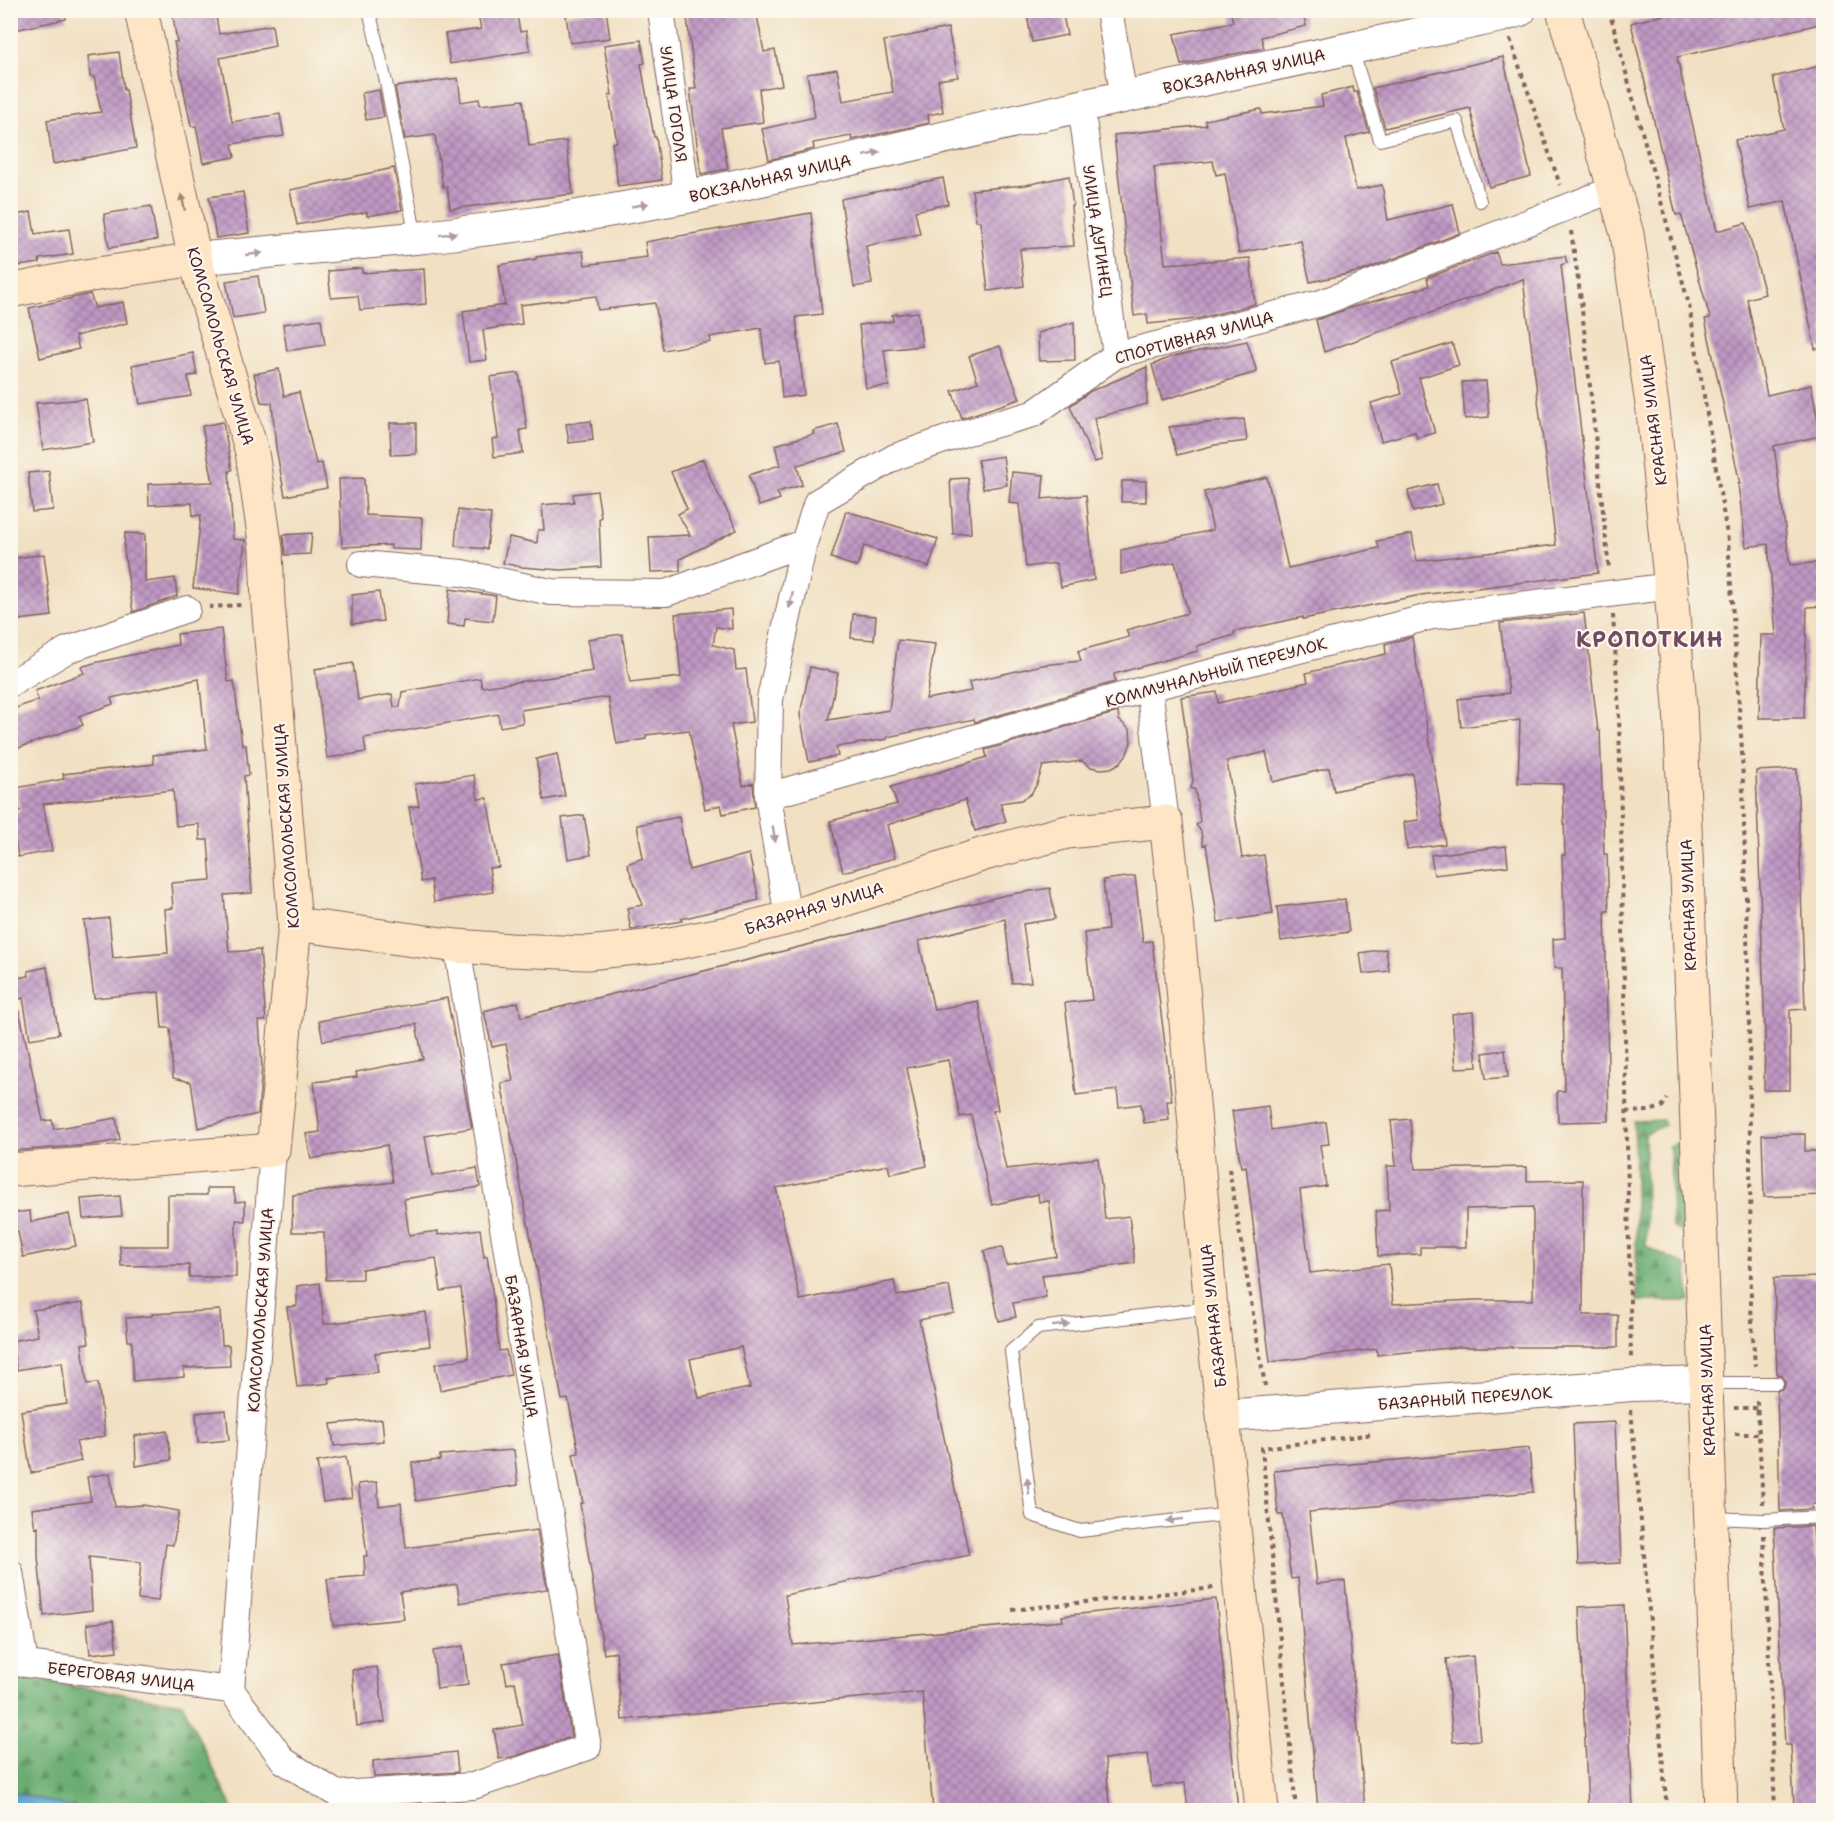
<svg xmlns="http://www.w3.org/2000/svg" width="1834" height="1821" font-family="'Shantell Sans',sans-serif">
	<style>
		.forest { fill: url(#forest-firs); stroke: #5a664e; stroke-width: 1.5 }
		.water { fill: url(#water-ripples); stroke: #546480; stroke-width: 1.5 }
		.building { fill: url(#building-cross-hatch); fill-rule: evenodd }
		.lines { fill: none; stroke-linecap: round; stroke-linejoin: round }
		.service-casing { stroke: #846360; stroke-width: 14 }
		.minor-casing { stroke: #846360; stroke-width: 28 }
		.tertiary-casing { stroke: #846360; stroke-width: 34 }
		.secondary-casing { stroke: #846360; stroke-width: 35 }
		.path { stroke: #846360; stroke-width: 4; stroke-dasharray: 4.5 4.5; stroke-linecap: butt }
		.service { stroke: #fff; stroke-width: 12 }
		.minor { stroke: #fff; stroke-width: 26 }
		.tertiary { stroke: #fff; stroke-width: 32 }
		.secondary { stroke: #fde5c5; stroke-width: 33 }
		.oneway { fill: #ae9aa0 }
		.oneway2 { fill: #a48278 }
		.labels { text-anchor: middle; stroke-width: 4.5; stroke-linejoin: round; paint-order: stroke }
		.street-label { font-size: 16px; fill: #4a1f2b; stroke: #fbf7ec }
		.district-label { font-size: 22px; font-weight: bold; letter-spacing: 1.5px; fill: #734a61; stroke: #fbf7ec }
	</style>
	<defs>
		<pattern id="forest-firs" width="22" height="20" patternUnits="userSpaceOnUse" patternTransform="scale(1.5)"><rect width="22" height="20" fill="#6aad72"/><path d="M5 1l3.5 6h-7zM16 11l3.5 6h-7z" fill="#598c5e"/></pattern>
		<pattern id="water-ripples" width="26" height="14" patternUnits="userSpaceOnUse" patternTransform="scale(1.5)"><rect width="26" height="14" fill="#5ea9d6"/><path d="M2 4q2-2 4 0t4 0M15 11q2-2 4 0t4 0" fill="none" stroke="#5089ae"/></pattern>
		<pattern id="building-cross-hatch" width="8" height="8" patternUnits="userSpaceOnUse" patternTransform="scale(1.5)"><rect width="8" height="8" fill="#bf99c4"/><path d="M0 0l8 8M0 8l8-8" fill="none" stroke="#9d7c9f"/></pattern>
	</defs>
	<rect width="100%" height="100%" fill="#fbf7ec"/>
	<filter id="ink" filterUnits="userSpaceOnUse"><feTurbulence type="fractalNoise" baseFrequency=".0167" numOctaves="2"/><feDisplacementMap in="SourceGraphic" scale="12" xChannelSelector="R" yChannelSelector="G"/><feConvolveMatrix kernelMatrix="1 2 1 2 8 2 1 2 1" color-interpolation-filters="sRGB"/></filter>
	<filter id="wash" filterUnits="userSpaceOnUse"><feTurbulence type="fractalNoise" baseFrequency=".008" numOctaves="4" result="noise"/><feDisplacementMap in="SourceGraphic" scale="24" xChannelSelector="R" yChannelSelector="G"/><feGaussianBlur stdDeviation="1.35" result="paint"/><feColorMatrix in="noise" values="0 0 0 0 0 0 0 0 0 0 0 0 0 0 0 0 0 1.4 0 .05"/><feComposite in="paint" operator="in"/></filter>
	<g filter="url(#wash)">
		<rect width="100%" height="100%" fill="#f1e0c2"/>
		<!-- forest -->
		<path class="forest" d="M1663,1120L1665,1125L1645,1134L1646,1246L1687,1266L1690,1301H1637L1634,1121Z
			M1684,1140L1687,1235L1672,1227L1670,1146Z
			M10,1676L182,1703L233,1810H75L70,1807L11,1792Z"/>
		<!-- water -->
		<path class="water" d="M11,1792L70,1807L75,1810H11Z"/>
		<g id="blocks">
			<!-- building -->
			<path class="building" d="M10,10H65L66,19L10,31Z
				M172,10H215L219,34L272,25L275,46L220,58L232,122L280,114L284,136L232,144L235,157L203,163L196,126H191L179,66L174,42H177Z
				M477,10H516L520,32L526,31L530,51L450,64L445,34L481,29Z
				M597,10H606L610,38L570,43L566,15Z
				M686,10H756L764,52L775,50L782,85L759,89L763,122L721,128L728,169L701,174L690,89H696Z
				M1026,10H1062L1067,35L1032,42Z
				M1246,10H1302L1306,26L1261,37L1264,48L1181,65L1174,34L1233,22L1231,14Z
				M1684,10H1824V23L1677,57L1717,231L1746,223L1765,294L1747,299L1767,395L1811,385L1821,436L1774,446L1790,565L1824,562V606L1807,607L1804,718H1759L1761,635H1776L1768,544L1746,547L1738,484H1740L1705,319L1710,318L1681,214L1676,215L1631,23Z
				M948,28L958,77L938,80L943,112L928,115L929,123L852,140L851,136L813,143L814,149L769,160L762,129L815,117L807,74L837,69L843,101L893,92L884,41Z
				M641,40L645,63L641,64L654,137H656L662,180L618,186L612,143L617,142L609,95H612L604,45Z
				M119,52L124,90H126L136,148L53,164L47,120L101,112L94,77H90L88,56Z
				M1503,57L1531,176L1489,187L1470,108L1385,128L1373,88Z
				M1824,65V87L1818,89L1824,116V348L1815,349L1785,201L1750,209L1735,140L1784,129L1773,77Z
				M458,78L461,102L479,99L480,105L523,100L529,146L566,141L573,194L450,209L447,186L443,187L435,135L405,139L395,87Z
				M1353,87L1354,92H1357L1369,132L1346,138L1356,190L1382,185L1388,220L1453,204L1460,233L1362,271L1310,282L1301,241L1239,253L1225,173L1216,175L1213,161L1154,167L1165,264L1250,258L1255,304L1197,319L1148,324L1147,314L1134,316L1114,135L1206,125L1205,120L1261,109L1262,114L1323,106L1321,95Z
				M379,90L384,117L366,120L362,93Z
				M394,168L402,210L367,216V212L297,225L290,190Z
				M1069,176L1073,206H1071L1074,246L1020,249L1024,286L988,291L980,221H976L972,190L1026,185Z
				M943,178L948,204L915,211L920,234L866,246L872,284L854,287L841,199Z
				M243,192L249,233L216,238L209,197Z
				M151,206L157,240L109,248L104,214Z
				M31,212L35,234L69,229L73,254L39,259L40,263L19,266L10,216Z
				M811,213L822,314L796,317L804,395L782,398L779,361L765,363L761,328L710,337L711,342L663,350L655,303L598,310L596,296L520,305L522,324L483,330L487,360L469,362L463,311L505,305L499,265L536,259V257L583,251L585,265L647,257L645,242Z
				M1496,252L1500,264L1565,256L1567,263L1561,265L1598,573L1421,595L1303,619V617L1234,632L1235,635L1197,646L1198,651L1114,674L1115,682L975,722L974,719L887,737V739L836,747L838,756L809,762L800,715L810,667L838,673L828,720L889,710L898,640L935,644L926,699L971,691L969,682L1042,665L1081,661L1078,651L1129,637L1126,630L1188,613L1175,562L1121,574V550L1213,530L1204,492L1267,477L1288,568L1379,548L1377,541L1412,534L1417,561L1556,545L1523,279L1324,352L1316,320L1353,307L1429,286L1427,278Z
				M362,268V273L424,269L426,304L360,310L358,296L331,298L328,271Z
				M258,276L264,313L233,318L226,281Z
				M90,294L95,308L123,302L127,323L75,336L79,349L40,358L29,308Z
				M918,312L922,346L884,350L889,386L866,388L859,325L893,321L892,315Z
				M321,319L325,345L287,351L283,324Z
				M1074,322L1075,360L1039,361L1038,333Z
				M1247,341L1257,372L1162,400L1152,365L1171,357Z
				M1452,343L1459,365L1419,378L1435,433L1417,438L1415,432L1381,441L1371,403L1402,394L1392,362Z
				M1000,346L1020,399L962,418L952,391L978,382L969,356Z
				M193,353L197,375L188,376L191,396L140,404L132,365Z
				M1147,367V404L1094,418L1102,460L1094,462L1070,406L1091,391Z
				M279,369L284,396L299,392L316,464L322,463L327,488L285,496L276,448L272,403L261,402L254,374Z
				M519,373L527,429L520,430L523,453L494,457L492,439L498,438L490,377Z
				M1486,381L1489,417L1465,419L1462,382Z
				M86,399L93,442L43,450L36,403Z
				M1244,419L1247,441L1215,445L1177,455L1169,427Z
				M591,421L593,440L569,443L566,424Z
				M223,422L232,470L229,471L233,539L245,540L239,594L193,588L201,515L193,516L192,503L149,505L148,484L213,482L202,426Z
				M390,423H416V454L391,455Z
				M838,424L846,452L797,465L802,485L777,492L780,499L759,506L749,475L780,465L775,445L814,434L813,431Z
				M1003,456L1007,485L983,489L978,460Z
				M703,459L712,482L737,530L680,559V571L651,572L649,537L690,535L678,514L687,509L671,472Z
				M49,471L53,510L32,512L28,473Z
				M1012,472L1044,475L1042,499L1086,495L1094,580L1061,587L1056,563L1026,567L1019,504L1009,503Z
				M364,478L366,515L422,518L421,550L391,549V545L342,547L339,479Z
				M968,478L971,533L953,534L950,479Z
				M1122,481H1146V502H1121Z
				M1437,484L1442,504L1413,512L1408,491Z
				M597,491L601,517L599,518L601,567L561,570L521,567L503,563L509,537L537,543L538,530H544L542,505L574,502L573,494Z
				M458,510L491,514L487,549L455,546Z
				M846,511L938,539L929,567L864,546L857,567L831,558Z
				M125,533L145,534V582L175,578L177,596L133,612L124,550Z
				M312,533L310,554L285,555L283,535Z
				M44,554L52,616L10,621V604L17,602L10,559Z
				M450,589L496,596L493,621L465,618L464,626L447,624Z
				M379,592L383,621L352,624V595Z
				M731,609L732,629L716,627L713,645L734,650L736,670L746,669L752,722L731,725L743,786L753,783L755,807L723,814L721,805L705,809L689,730L646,735V739L617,744L608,697L521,710L523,723L500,727L498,714L364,738L366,752L327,758L315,669L353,663L358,700L392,694L394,707H400L402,692L480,678L482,687L593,671L588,639L622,634L630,683L681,677L675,614Z
				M1584,613L1598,731H1600L1604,854H1607L1609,911H1605L1609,1121L1558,1122L1557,1091H1565L1562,968H1554L1553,939L1565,938L1562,855H1565L1563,784L1518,783L1520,720L1461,727L1458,699L1509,693L1500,623Z
				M853,614L876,616L874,640L851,638Z
				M221,629L228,682L234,681L242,745H246L249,775L244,776L252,893L224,895L229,952L260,950L266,1021H259L262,1067L258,1114L198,1128L191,1082L173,1078L170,1028H162L159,992L94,998L84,921L109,918L113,958L168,953L165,909L173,908L171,883L211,880L208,840H200L199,824L176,826L173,790L43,804L52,851L18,857L10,814L20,812L16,788L64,779L63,774L154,764L153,755L207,749L199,679L111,698L113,704L79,716L83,725L10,751V710L38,700L35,691L84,673L81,667L94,663L178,645L177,634Z
				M1412,637L1440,804L1445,844L1407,849L1404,822L1419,820L1412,773L1334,791L1329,768L1273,782L1266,752L1227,761L1242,858L1264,855L1273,914L1218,922L1206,844L1203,845L1201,831L1196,825L1200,821L1195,790L1191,788L1193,781L1181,697L1217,692L1218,703L1308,682L1306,673L1386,654L1385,644Z
				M1118,712L1119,720L1130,730L1131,742L1127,754L1120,763L1111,768L1101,769L1090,767L1082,761L1043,766L1037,784L1031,794L1021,800L1000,803L1006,821L975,831L965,800L887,825L895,858L843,872L830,821L897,804L891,787L987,757L985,750Z
				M557,754L565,796L544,800L536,759Z
				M1797,769L1805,1009L1790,1010V1090H1764L1765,1036L1756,771Z
				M474,775L478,799L487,798L499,867L489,868L493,892L434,902L431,880L421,882L409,807L419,806L415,784Z
				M584,815L591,855L568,859L562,818Z
				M679,817L689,870L749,854L759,900L681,919L682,921L631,930L627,908L643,905L627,864L643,858L637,825Z
				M1506,846L1508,866L1434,875L1431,855Z
				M1135,876L1143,942L1152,941L1172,1101H1167L1169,1120L1144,1123L1141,1104L1119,1107L1117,1090L1076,1095L1065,1003L1092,1000L1084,933L1108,930L1103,880Z
				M1050,888L1055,919L1023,924L1031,982L1012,983L1005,919L919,941L934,1010L978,1001L998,1110L993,1111L1006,1169L1098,1158L1105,1219L1129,1216L1135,1263L1042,1275L1046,1297L1013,1303L1016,1317L999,1321L984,1251L1002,1247L1006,1265L1056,1256L1049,1201L1039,1202L1038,1194L992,1205L971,1115L960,1117L948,1060L907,1068L927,1166L890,1174L888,1165L776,1188L800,1300L894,1281L897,1296L949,1286L954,1313L919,1320L969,1555L785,1595L793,1645L1063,1621L1062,1616L1216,1599L1238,1810H1188L1185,1783L1152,1787L1148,1754L1105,1759L1111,1810H933L922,1692L622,1720L616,1652L604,1654L580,1503H583L573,1454L579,1453L568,1399L562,1400L501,1083L513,1081L506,1044L492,1047L484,1011L518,1002L521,1017L1006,895ZM741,1347L750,1388L699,1398L690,1359Z
				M1345,899L1349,932L1281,941L1277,907Z
				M1386,949L1389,971L1363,974L1360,953Z
				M47,967L59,1034L30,1039L23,998L10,1001V979L29,976L28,971Z
				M447,998L472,1128L425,1136L432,1176L477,1168L480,1187L404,1199L409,1235L438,1231V1235L480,1229L484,1257L487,1256L493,1297L499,1351L506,1350L511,1375L440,1390L435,1364L469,1358L461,1288L441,1291L436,1258L362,1269V1279L326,1280L324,1232H292L293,1195L393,1182L387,1145L311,1159L306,1134L320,1132L314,1082L357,1077L356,1072L423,1059L416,1024L323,1041L319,1021Z
				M19,1010L43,1121L52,1120L54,1129L116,1118L120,1140L90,1145L12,1151L10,1011Z
				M1473,1012L1477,1067L1456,1068L1452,1014Z
				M1505,1050L1508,1077L1486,1079L1483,1053Z
				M1268,1106L1271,1130L1326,1122L1329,1144L1320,1145L1326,1186L1300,1190L1310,1273L1389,1264L1393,1304L1475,1300H1533V1207L1466,1209V1247H1420V1254L1378,1256L1376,1211L1389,1210L1387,1166H1396L1391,1121L1410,1119L1415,1169L1527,1167V1181L1583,1180V1315H1618V1347H1459L1377,1355V1349L1270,1362L1246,1166L1241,1167L1232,1111Z
				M1805,1134V1151H1824V1195L1764,1197L1762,1135Z
				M207,1188H233L236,1202L245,1201V1221L236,1220V1277H189V1265L121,1266L120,1246H168V1195H207Z
				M120,1196L122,1216L83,1219L81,1199Z
				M30,1211L31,1222L69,1214L76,1246L23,1257L18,1231L10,1232V1213Z
				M1824,1277V1504H1811L1812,1509L1780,1511L1777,1391L1784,1388L1785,1382L1782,1376L1777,1375L1774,1278Z
				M320,1283L324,1324L426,1312L430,1346L375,1353L378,1372L328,1378L329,1383L297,1387L287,1307L297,1306V1286Z
				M83,1303L89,1343L82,1344L87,1384L98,1383L105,1436L76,1442L81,1461L31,1473L21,1411L67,1404L62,1362L17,1370L11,1341L38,1336L33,1310Z
				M220,1310L222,1345H229L230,1366L184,1368V1377L133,1381L132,1341H128L126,1318L152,1316V1314Z
				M226,1410L229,1440L198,1443L196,1413Z
				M382,1419L384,1441L334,1446L331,1424Z
				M1615,1422L1621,1563L1578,1565L1573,1424Z
				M167,1431L171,1460L136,1466L135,1436Z
				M1529,1448L1533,1492L1309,1512L1317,1584L1345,1581L1365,1810H1318L1298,1578L1291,1579L1283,1515H1278L1274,1471Z
				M514,1450L518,1485L416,1501L412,1463L440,1460V1455Z
				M346,1457L352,1498L323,1502L317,1462Z
				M110,1473L115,1507L143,1505L179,1511L173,1545L166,1544L158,1601L138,1599L141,1562L89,1557L92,1610L44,1616L38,1557V1527L35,1528L32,1509L91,1501L87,1477Z
				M377,1482L379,1506L401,1503L406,1548L537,1530L547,1589L460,1603L457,1584L400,1592L404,1619L333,1626L327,1579L365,1576L364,1556H367L358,1484Z
				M1813,1526L1815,1560L1824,1559V1682L1820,1683L1824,1806L1794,1807L1791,1745H1785L1774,1528Z
				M1624,1605L1633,1810H1588L1579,1607Z
				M113,1621L117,1651L90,1654L87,1624Z
				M463,1646L468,1685L437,1689L433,1651Z
				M558,1655L571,1737L516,1756L499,1759L494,1730L523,1725L515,1682L507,1684L503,1663Z
				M1473,1656L1480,1740L1453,1742L1446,1659Z
				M377,1667L385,1722L357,1726L352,1670Z
				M456,1752L458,1772L374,1777L373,1761Z
				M461,1802V1810H378L377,1807Z"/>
		</g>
	</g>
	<g filter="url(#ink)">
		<use href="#blocks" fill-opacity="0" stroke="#846360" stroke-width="1.5"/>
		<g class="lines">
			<!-- service casing -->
			<g class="service-casing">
				<path id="service" d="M369,10L386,82L416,238
					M1352,49L1380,140L1457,121L1480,201
					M1209,1308L1038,1328L1011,1351L1032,1515L1080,1531L1231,1514
					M1708,1383H1777
					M1711,1518L1763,1520L1824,1517"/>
			</g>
			<!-- minor casing -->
			<g class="minor-casing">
				<path id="minor" d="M661,10L687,197
					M1109,10L1124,97
					M1081,106L1116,355
					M361,564L462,573L551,592L666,593L804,543
					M10,684L67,650L187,609
					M1149,688L1166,822
					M768,796L1149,688L1433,616L1656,588L1671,589
					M788,918L768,796L770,699L804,543L817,502L895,457L964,433L1033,414L1116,355L1321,303L1614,189
					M10,1572L25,1664
					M10,1662L231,1690
					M231,1690L284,1761L337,1794L473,1786L588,1747L457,946
					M231,1690L273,1150"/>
			</g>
			<!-- tertiary casing -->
			<g class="tertiary-casing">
				<path id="tertiary" d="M195,259L425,237L538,223L687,197L1081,106L1501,16L1520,10
					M1223,1416L1632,1385L1707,1383"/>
			</g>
			<!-- secondary casing -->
			<g class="secondary-casing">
				<path id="secondary" d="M1563,10L1627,234L1653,411L1671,589L1680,706L1695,1072L1721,1810
					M10,291L79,277L195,259
					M295,924L457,946L510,950L587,953L665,945L728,933L788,918L984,854L1067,832L1166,822L1177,919L1211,1308L1223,1416L1262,1810
					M10,1170L273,1150L295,924L268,603L266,549L252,452L195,259L141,10"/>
			</g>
			<!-- path -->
			<path class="path" d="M1609,10L1689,305L1728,541L1742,750L1749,1009L1751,1307L1755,1366
				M1510,39L1560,185
				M1571,231L1581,300L1609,569
				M209,607L241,605
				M1613,615L1619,713L1631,1358
				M1626,1112L1649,1111L1662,1107L1667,1099
				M1229,1169L1265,1386
				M1757,1401L1763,1504
				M1734,1408H1757
				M1631,1410L1667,1810
				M1735,1434H1759
				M1764,1535L1775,1810
				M1012,1610L1214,1588
				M1296,1810L1262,1448L1374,1434"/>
			<!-- service -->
			<use href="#service" class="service"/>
			<!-- minor -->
			<use href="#minor" class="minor"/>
			<!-- tertiary -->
			<use href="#tertiary" class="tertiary"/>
			<!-- secondary -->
			<use href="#secondary" class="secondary"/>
		</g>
		<!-- one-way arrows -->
		<defs><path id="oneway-solid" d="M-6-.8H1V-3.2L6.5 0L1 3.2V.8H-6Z" transform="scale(1.5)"/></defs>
		<g class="oneway">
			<use href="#oneway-solid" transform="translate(872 154) rotate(-13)"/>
			<use href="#oneway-solid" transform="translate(640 205) rotate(-10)"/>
			<use href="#oneway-solid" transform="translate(448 234) rotate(-7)"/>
			<use href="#oneway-solid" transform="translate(254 254) rotate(-6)"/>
			<use href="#oneway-solid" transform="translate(791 600) rotate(102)"/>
			<use href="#oneway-solid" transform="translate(774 834) rotate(80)"/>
			<use href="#oneway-solid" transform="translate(1061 1325) rotate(-7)"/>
			<use href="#oneway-solid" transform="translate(1028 1486) rotate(-97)"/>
			<use href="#oneway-solid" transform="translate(1175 1520) rotate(173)"/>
		</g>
		<use class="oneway2" href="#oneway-solid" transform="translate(183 202) rotate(-102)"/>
	</g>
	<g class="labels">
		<!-- street labels -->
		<g class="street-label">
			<text transform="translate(1244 71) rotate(-12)" y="6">ВОКЗАЛЬНАЯ УЛИЦА</text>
			<text transform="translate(674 104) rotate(82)" y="6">УЛИЦА ГОГОЛЯ</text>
			<text transform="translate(770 178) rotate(-13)" y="6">ВОКЗАЛЬНАЯ УЛИЦА</text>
			<text transform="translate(1098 231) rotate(82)" y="6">УЛИЦА ДУГИНЕЦ</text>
			<text transform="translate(1194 337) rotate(-15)" y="6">СПОРТИВНАЯ УЛИЦА</text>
			<text transform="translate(221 346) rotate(74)" y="6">КОМСОМОЛЬСКАЯ УЛИЦА</text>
			<text transform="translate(1653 420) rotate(-97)" y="6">КРАСНАЯ УЛИЦА</text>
			<text transform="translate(1216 672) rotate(-15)" y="6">КОММУНАЛЬНЫЙ ПЕРЕУЛОК</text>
			<text transform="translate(286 826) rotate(-94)" y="6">КОМСОМОЛЬСКАЯ УЛИЦА</text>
			<text transform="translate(1688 905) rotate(-92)" y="6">КРАСНАЯ УЛИЦА</text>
			<text transform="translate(814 908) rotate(-17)" y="6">БАЗАРНАЯ УЛИЦА</text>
			<text transform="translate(260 1310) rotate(-86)" y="6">КОМСОМОЛЬСКАЯ УЛИЦА</text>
			<text transform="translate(1213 1316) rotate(-96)" y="6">БАЗАРНАЯ УЛИЦА</text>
			<text transform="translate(522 1346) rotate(81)" y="6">БАЗАРНАЯ УЛИЦА</text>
			<text transform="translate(1707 1390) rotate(-92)" y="6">КРАСНАЯ УЛИЦА</text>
			<text transform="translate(1465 1398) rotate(-4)" y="6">БАЗАРНЫЙ ПЕРЕУЛОК</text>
			<text transform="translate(121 1676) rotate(7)" y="6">БЕРЕГОВАЯ УЛИЦА</text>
		</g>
		<!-- district labels -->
		<g class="district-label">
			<text x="1650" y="647">КРОПОТКИН</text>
		</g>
	</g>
	<!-- margin -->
	<rect width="1834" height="1821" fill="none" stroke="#fbf7ec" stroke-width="36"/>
</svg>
